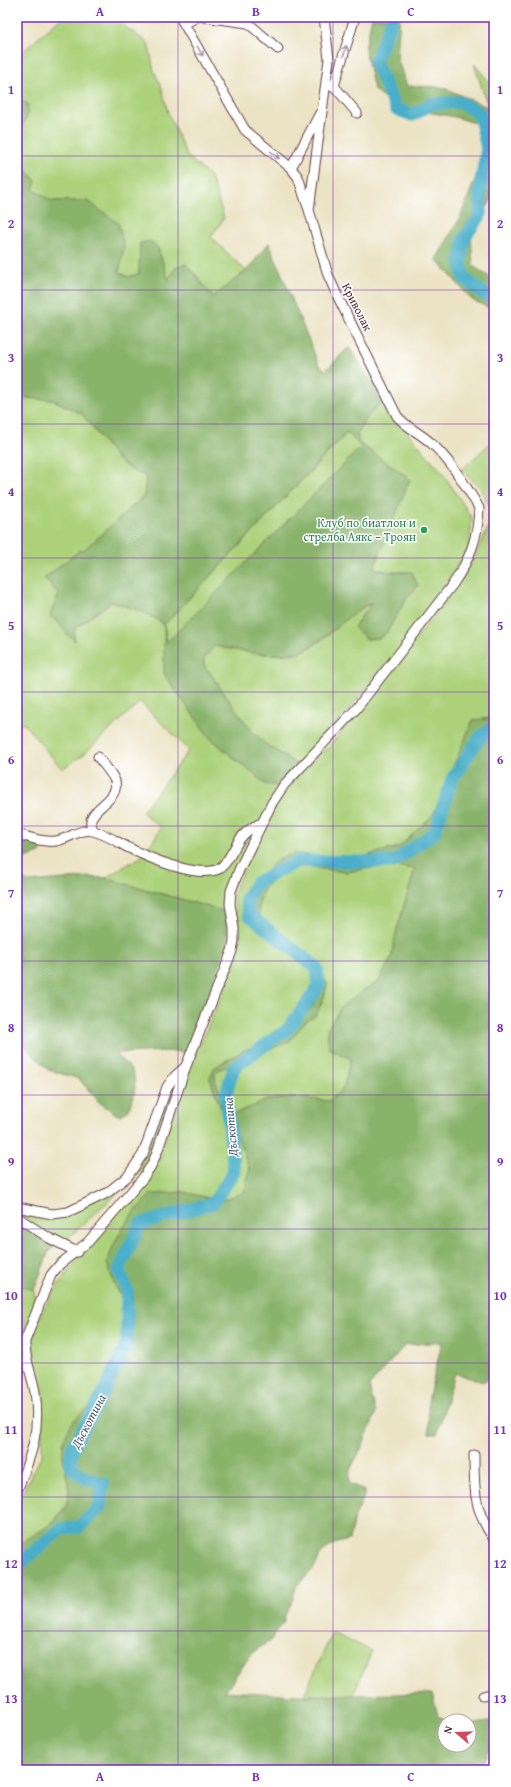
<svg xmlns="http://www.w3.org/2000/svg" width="511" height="1787" font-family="'Gentium Book Plus',serif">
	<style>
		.green { fill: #acd17a; stroke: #7b7852 }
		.forest { fill: #89b36a; stroke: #6a694a; fill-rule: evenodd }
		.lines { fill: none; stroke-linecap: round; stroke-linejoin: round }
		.river { stroke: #49aec9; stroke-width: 13 }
		.minor-casing { stroke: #623c42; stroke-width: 11 }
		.minor { stroke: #fff; stroke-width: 9 }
		.oneway { stroke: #ae9aa0 }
		.grid { fill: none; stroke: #7b2cbf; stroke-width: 1; stroke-opacity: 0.55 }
		.leisure-dot { fill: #2e9e5b; stroke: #fff; stroke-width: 1.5 }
		.labels { text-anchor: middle; stroke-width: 3; stroke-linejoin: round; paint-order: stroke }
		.street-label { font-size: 12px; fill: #4a1f2b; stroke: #fff }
		.leisure-label { font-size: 12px; fill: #27864d; stroke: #fff; text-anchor: end }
		.water-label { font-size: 13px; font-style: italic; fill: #4a5f72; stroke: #fff }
		.neatline { fill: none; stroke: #7b2cbf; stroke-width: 1.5 }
		.grid-label { font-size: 13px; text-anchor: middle; font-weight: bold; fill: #7b2cbf }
	</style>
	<rect width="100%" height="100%" fill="#fff"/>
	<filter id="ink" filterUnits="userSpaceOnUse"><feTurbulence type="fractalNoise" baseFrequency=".025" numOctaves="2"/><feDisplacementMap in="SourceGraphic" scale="8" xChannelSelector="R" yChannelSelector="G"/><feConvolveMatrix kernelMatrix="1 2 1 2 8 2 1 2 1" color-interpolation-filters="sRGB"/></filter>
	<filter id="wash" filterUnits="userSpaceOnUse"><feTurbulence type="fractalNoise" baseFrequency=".012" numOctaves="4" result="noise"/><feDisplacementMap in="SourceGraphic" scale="16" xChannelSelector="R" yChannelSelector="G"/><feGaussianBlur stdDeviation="0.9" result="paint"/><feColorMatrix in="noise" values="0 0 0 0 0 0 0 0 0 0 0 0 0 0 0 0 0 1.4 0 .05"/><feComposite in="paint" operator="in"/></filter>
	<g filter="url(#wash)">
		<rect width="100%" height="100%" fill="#ebe3c4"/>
		<!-- green -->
		<path class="green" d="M62,17H112L148,43L154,71L161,85L168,113L187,156L211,177L224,218L211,237L246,271L213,297L195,274L169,281L158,248L140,243L139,274L128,277L119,272L124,247L88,201H52L32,189L36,181L17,159V136L20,132L28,104L17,99V57Z
			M474,64L494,87V125Z
			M17,397L53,400L82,414L117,459L131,470L146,475L144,496L83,551L79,550L59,594L74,640L75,628L111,602L141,611L163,623L164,627V625L348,432L361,447L167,643L165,630L164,674L209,737L265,784L279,786L228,894L227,912L105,878L144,855L161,828L142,812L189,750L140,702L83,755L62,769L23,723L17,728Z
			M381,402L442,472L472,518L469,548L399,652L299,766L266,744L247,725L204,665V658L214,646C242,651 272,659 300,652C310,650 322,639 331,632C344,621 357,609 374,603L360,617L387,632L406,599L418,586L412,572H390L374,568L410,479L359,443L357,434L367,418Z
			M494,440V514L480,488L461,470Z
			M494,514V718L473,720L433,815L399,847L362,857L325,858L294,853L275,862L248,892L245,912L259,927L287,951L308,964L318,975V993L313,1007L281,1036L228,1059L214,1068L210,1079L222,1111L239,1141L250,1170L244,1192L221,1201L183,1192L151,1195L131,1216L121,1231L107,1263L114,1283L123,1300L126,1311L129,1326L128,1357L107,1386L105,1398L93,1402L63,1457L69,1491L66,1505L56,1519L43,1530L17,1546V1503L42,1455V1434L34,1368L33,1335L42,1312L58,1285L78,1258L145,1182L157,1162L188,1070L223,994L236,958L240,940L233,894L261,827L297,776L331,744L383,683L472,563Z
			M300,861L317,868L346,872L388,865L415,869L397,929L391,959L378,982L364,990L329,1048L351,1059L343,1089L329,1101L293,1097L268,1100L234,1114L225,1105L215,1080V1073L218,1070L290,1041L304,1023L316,1015L324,997L327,984L318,967L308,954L276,933L259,919C256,886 273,875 300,861Z
			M176,1080L151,1153L141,1171L63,1243L17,1218V1211L48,1217L57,1216L127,1178L167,1093Z
			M20,1286L34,1290L35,1303L27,1328L19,1333L17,1338V1290Z
			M332,1633L372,1651L353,1695H304Z"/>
		<!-- forest -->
		<path class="forest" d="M372,17H400L397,58L407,86L442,87L494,110V188L493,197L471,235L473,266L494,280V310L472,300L436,259L459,220L478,172L485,126L455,117L394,106L374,90L365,49Z
			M17,99L28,104L27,117L17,136Z
			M17,159L36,181L33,190L52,201H88L119,224L124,247L119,272L128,277L139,274L140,243L150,241L158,248L168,280L176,267L186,264L213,297L246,271L269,243L319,365L326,370L349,347L370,379L381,402L367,418L357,434L359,443L410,479L374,568L390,572H412L418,586L406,599L387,632L380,638L366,639L354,627L372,603L362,607L322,639L301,652L276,654L252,653L214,646L204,658V665L247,725L266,744L299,766L279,786L265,784L209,737L164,674V629L163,623L141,611L111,602L75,628L74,641L50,615L59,594L44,578L80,550L83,551L144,496L146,476L131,470L117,459L82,414L53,400L17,397ZM347,432L361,447L167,642L164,625Z
			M494,718V1374L483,1382L455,1373L437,1434L429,1433L428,1401L442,1342L405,1345L369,1386L376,1413L361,1449L350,1470L349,1483L365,1491L363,1499L354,1518L349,1540L334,1544L322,1552L314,1568L296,1587L292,1602L285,1615L284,1621L270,1641L253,1652L225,1691L317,1696L432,1693L438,1716L446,1721L445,1745H469V1725L494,1721V1737L480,1769L17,1770V1546C34,1533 56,1526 66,1506C73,1491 65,1473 63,1458C59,1430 81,1408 105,1398L107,1386L128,1357L129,1326L126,1311L123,1300L114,1283L107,1263L113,1246L121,1231L131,1216L151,1194L183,1192L221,1201L244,1192L250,1170L239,1141L222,1111L210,1078L214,1068L244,1050L266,1043L281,1036L313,1007L318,993V975L308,964L287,951L259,927L244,912L248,892L275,862L294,853L325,858L362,857L399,847L433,815L473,720ZM300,862L317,868L346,872L388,865L415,869L397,929L391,959L378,982L364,990L341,1007L327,1029L329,1048L351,1059L343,1089L329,1101L293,1097L268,1100L234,1114L225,1105L215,1080V1073L218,1070L290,1041L304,1023L316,1015L324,997L327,984L318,967L308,954L276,933L259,919C256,887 273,874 300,862Z
			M17,834L44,843L40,853L17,861Z
			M17,876L28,882L89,877L105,878L227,912V944L188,1054L173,1051L117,1053C119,1061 127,1063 131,1069C138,1080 135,1101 127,1111C126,1113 122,1114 119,1116L100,1103L79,1079L48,1070L17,1039Z
			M17,1218L55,1246L49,1251L34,1290L21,1286L17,1290Z
			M17,1356L23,1444L17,1477Z"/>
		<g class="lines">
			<!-- river -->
			<path class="river" d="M393,17L375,62L396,109L413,115L431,104L459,102L479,113L487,149L480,185V216L464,238L461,262L464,278L484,294L494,298
				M17,1566L61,1529L79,1527L100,1507L103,1483L85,1478L70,1466L72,1448L100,1400L127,1344V1289L119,1270L140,1224L213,1203L234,1172L226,1094L234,1067L288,1029L319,986L317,968L249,915L246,899L257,882L298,861L394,862L435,832L452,779L481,736L494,727"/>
		</g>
	</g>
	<g filter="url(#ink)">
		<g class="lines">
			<!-- minor casing -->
			<g class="minor-casing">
				<path id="minor" d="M180,17L245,130L291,168L298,177L308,207
					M204,17L248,23L278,49
					M184,24L197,17
					M329,85L334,86L357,113
					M334,86L355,17
					M291,168L320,113
					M94,831C79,810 121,803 115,781C112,773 103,764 98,757
					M17,834C29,837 43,843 56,841C69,839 80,828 93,831C106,834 117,842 129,848C149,858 194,877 216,870C227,866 233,849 240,839C245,832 252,827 261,823
					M17,1207L52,1214L68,1212L107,1193L128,1176L143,1154L167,1087L175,1076L185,1067
					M17,1217L49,1238L77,1252
					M474,1455C474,1489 474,1511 494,1539
					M17,1491C31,1456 41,1431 35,1392C32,1374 24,1359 25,1341L51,1275L60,1264L88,1242L143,1178L151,1166L156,1155L186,1066L232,951L234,940V928L230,904L231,891L239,870L272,803L284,785L356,709L453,584C470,559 478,538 479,508C467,487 449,459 431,443C420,433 406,427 397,416L337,295L328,275L309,210L329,59L324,17
					M483,1696L494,1693"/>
			</g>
			<!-- minor -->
			<use href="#minor" class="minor"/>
		</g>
		<!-- one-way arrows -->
		<defs><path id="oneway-shaft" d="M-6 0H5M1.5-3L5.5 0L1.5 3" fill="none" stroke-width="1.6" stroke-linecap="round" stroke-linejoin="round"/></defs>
		<g class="oneway">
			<use href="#oneway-shaft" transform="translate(200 51) rotate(60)"/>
			<use href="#oneway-shaft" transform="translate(345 51) rotate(-73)"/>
			<use href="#oneway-shaft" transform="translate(275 155) rotate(39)"/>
		</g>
	</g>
	<!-- grid -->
	<path class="grid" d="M178,17V1770M333,17V1770M17,156H494M17,290H494M17,424H494M17,558H494M17,692H494M17,826H494M17,961H494M17,1095H494M17,1229H494M17,1363H494M17,1497H494M17,1631H494"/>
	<!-- markers -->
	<circle class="leisure-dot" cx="424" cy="530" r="4"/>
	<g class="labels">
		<!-- street labels -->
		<g class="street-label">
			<text transform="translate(357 307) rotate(63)" y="4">Криволак</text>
		</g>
		<!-- leisure labels -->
		<g class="leisure-label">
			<text x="416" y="527">Клуб по биатлон и<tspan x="416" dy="14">стрелба Аякс – Троян</tspan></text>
		</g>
		<!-- water labels -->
		<g class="water-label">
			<text transform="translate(230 1127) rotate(-95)" y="5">Дъскотина</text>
			<text transform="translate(88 1421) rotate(-62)" y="5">Дъскотина</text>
		</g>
	</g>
	<!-- margin -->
	<rect width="511" height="1787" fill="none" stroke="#fff" stroke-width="44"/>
	<!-- north arrow -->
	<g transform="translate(457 1733) rotate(289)"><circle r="19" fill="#ffffff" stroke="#b7a5aa"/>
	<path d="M0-3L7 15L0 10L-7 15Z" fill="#d1495b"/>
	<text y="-6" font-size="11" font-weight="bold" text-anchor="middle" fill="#4a1f2b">N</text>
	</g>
	<rect x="22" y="22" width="467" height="1743" class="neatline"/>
	<g class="grid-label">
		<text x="100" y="16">A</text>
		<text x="256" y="16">B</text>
		<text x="411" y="16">C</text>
		<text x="11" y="94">1</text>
		<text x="500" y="94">1</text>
		<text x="11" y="228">2</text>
		<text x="500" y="228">2</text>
		<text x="11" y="362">3</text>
		<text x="500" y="362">3</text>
		<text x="11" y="496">4</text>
		<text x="500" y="496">4</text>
		<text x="11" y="630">5</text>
		<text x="500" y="630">5</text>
		<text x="11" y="764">6</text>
		<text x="500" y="764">6</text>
		<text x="11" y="898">7</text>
		<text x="500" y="898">7</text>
		<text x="11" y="1032">8</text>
		<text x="500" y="1032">8</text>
		<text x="11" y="1166">9</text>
		<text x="500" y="1166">9</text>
		<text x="11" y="1300">10</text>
		<text x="500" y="1300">10</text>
		<text x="11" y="1434">11</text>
		<text x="500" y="1434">11</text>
		<text x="11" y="1568">12</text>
		<text x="500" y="1568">12</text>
		<text x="11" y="1703">13</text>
		<text x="500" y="1703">13</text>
		<text x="100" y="1781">A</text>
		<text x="256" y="1781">B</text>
		<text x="411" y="1781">C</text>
	</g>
</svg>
